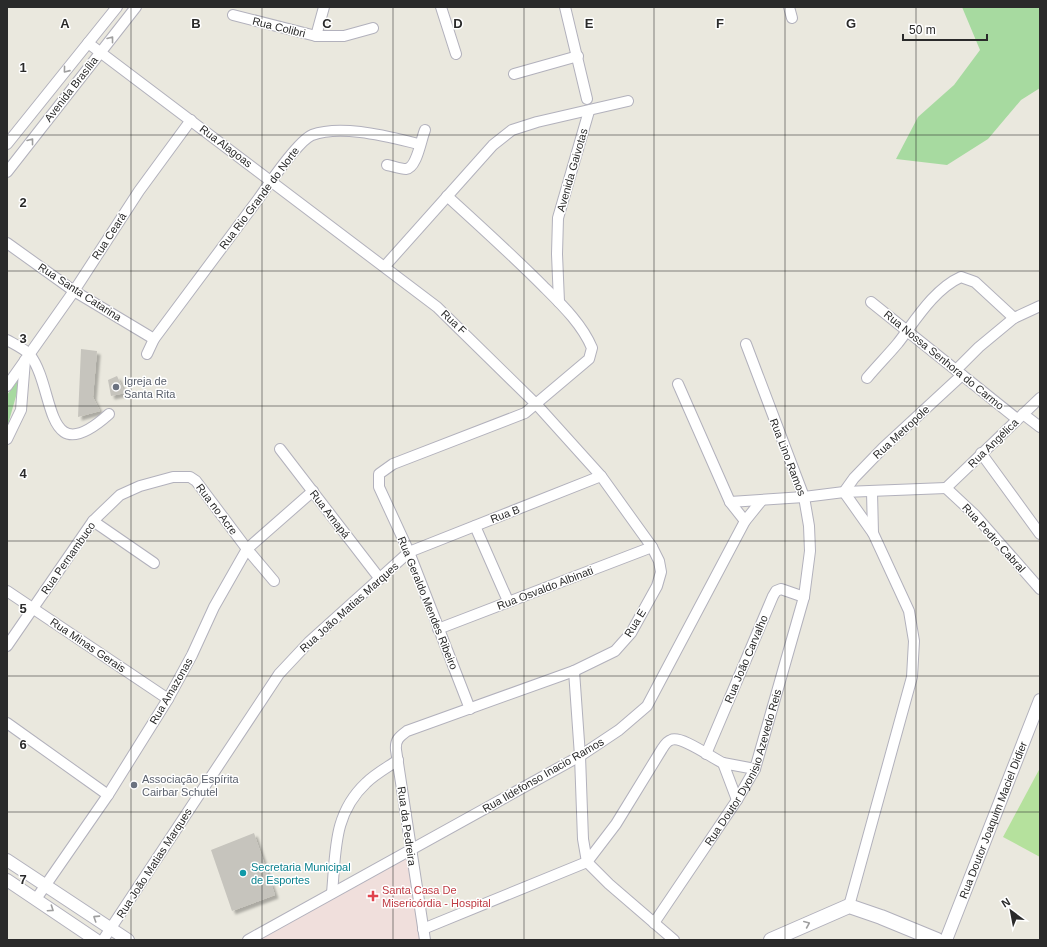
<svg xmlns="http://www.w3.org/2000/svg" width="1047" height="947" font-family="Helvetica,sans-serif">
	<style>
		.medical { fill: #f0dfdc }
		.green { fill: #a7daa0 }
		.pitch { fill: #b5e19d }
		.building { fill: #c6c4bd; filter: url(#shadow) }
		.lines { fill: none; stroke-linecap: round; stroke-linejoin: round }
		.minor-casing { stroke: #b2b1bc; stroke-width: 12 }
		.tertiary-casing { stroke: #b2b1bc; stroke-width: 14 }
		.secondary-casing { stroke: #b2b1bc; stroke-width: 16 }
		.minor { stroke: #fff; stroke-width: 10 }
		.tertiary { stroke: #fff; stroke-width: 12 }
		.secondary { stroke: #fff; stroke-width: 14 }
		.oneway { stroke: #9f9f9f }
		.grid { fill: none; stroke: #2a2a2a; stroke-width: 1; stroke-opacity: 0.55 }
		.worship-dot { fill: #6b7280; stroke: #fff; stroke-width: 1.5 }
		.culture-dot { fill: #0f9aa8; stroke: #fff; stroke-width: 1.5 }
		.health-dot { fill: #e0444e; stroke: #fff; stroke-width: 1.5 }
		.labels { text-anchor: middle; stroke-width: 3; stroke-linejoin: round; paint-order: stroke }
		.street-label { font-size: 11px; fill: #2a2a2a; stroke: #fff }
		.worship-label { font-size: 11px; fill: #5b616d; stroke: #fff; text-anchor: start }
		.culture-label { font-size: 11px; fill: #0d838f; stroke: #fff; text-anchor: start }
		.health-label { font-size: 11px; fill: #be3a42; stroke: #fff; text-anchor: start }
		.grid-label { font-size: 13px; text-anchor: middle; font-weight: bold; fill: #2a2a2a; stroke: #fff; stroke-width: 3; stroke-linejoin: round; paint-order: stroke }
	</style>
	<defs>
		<filter id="shadow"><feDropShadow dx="3.5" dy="3.5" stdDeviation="1" flood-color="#0004"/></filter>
	</defs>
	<rect width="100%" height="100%" fill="#eae8de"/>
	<!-- medical -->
	<path class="medical" d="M407,852L422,940H255Z"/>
	<!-- green -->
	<path class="green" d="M962,7H1038L1040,10V88L1021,100L988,139L947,165L896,159L918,117L954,85L980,50Z
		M22,375L7,428V395Z"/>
	<!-- pitch -->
	<path class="pitch" d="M1040,768V857L1003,837Z"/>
	<!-- building -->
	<path class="building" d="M81,349L97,351L93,397L100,411L78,417Z
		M117,376L125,393L111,396L108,380Z
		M254,833L275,895L232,911L211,850Z"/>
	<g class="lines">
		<!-- minor casing -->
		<g class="minor-casing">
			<g id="minor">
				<path d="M441,7L456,54"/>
				<path d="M565,7L587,99"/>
				<path d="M789,7L792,18"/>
				<path d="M233,15L316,36H344L373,28"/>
				<path d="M316,36L324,7"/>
				<path d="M88,43L437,307L537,405L601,476L652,547L659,561L661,572L657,586L631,633L615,651L574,671L407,731C399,737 395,740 396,750L425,940"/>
				<path d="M514,74L578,56"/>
				<path d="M7,144L117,7"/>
				<path d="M387,165C393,166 400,169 406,169C417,168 421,139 425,130"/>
				<path d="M7,172L136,7"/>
				<path d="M447,196C479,225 512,255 543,286C561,304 582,324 592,348L589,359L525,413L393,464L379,474V487L409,552L470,709"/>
				<path d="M7,243L74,291L154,339"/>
				<path d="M385,266L493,145L512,130L537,122L628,101"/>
				<path d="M559,302L557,254L558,218L589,111"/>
				<path d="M871,302L1017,419"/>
				<path d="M7,340C14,344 25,349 30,355C56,389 43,473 109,414"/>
				<path d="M147,354L154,339C189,292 224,245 259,198C269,184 298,141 312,135C342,124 389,137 419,144"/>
				<path d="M956,370L979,347L1014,318L1040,306"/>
				<path d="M867,378C877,366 888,355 898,343C915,321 934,289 961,277L975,282L1014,318"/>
				<path d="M678,384L730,502L745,521"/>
				<path d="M7,386L74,291L139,191L191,120"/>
				<path d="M1023,414L1040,427"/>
				<path d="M7,439L21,410L25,360"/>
				<path d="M280,449L380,579"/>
				<path d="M981,453L1040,534"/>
				<path d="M946,488L975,515L1040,589"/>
				<path d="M946,488L1040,398"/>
				<path d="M872,492L873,533"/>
				<path d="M730,502L804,497L844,492L946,488"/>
				<path d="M93,521L154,563"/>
				<path d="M475,526L508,601"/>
				<path d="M7,591L168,699"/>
				<path d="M438,629L652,547"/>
				<path d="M7,646L93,521L120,495L140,486L173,477H190L196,481L247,549L274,581"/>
				<path d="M574,671L580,756L583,839L587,862L609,884L674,940"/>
				<path d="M7,723L108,795"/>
				<path d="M706,754L773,596L776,591L781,589L804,597"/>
				<path d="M737,800L723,763L755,769"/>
				<path d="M332,893C336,851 333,814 366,783C375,774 388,767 398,760"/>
				<path d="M36,899L108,795L168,699L192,655L214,607L247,549L313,491"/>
				<path d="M849,906L912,677L914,641L909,611L873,533L844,492L854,478L883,448L962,375"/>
				<path id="s1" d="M654,923L737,800L755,769L804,597L810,551L809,526L804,497L746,344"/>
				<path d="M423,929L587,862L616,824L662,749C664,746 667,741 671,740C681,735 712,758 723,763"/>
				<path d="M103,940L279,674L309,642L409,552L601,476"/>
				<path d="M248,940L580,756L619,730L647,706L745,521L762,500"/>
			</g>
		</g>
		<!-- tertiary casing -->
		<g class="tertiary-casing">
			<g id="tertiary">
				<path d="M7,860L128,940"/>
				<path d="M7,880L96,940"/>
				<path id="s2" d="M946,940L1040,700"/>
			</g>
		</g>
		<!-- secondary casing -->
		<g class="secondary-casing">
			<path id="secondary" d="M771,940L849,906L881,917L937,940"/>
		</g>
		<!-- minor -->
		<use href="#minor" class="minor"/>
		<!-- tertiary -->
		<use href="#tertiary" class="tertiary"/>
		<!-- secondary -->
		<use href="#secondary" class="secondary"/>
	</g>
	<!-- one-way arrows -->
	<defs><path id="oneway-chevron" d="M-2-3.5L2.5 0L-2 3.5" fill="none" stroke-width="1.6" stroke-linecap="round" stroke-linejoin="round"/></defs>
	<g class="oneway">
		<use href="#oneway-chevron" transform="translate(111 39) rotate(-52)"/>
		<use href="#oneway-chevron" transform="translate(66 70) rotate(129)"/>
		<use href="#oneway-chevron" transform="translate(31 141) rotate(-52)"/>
		<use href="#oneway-chevron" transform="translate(51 909) rotate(34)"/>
		<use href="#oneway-chevron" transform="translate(96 918) rotate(-147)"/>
		<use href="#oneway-chevron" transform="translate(807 924) rotate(-23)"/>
	</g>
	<!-- grid -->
	<path class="grid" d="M131,7V940M262,7V940M393,7V940M524,7V940M654,7V940M785,7V940M916,7V940M7,135H1040M7,271H1040M7,406H1040M7,541H1040M7,676H1040M7,812H1040"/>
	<!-- markers -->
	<g class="worship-dot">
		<circle cx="116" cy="387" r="4"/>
		<circle cx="134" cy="785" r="4"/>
	</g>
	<circle class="culture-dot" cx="243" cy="873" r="4"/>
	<path class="health-dot" d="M371 890h4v4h4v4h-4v4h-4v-4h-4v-4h4z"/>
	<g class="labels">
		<!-- street labels -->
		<g class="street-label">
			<text transform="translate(279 27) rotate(14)" y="4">Rua Colibri</text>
			<text transform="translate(71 89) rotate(-52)" y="4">Avenida Brasília</text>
			<text transform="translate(226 146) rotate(37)" y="4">Rua Alagoas</text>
			<text transform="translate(572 170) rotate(-74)" y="4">Avenida Gaivotas</text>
			<text transform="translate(259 198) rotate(-53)" y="4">Rua Rio Grande do Norte</text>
			<text transform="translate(109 236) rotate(-57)" y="4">Rua Ceará</text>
			<text transform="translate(80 292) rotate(33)" y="4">Rua Santa Catarina</text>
			<text transform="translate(454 322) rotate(43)" y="4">Rua F</text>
			<text transform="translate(944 360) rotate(39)" y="4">Rua Nossa Senhora do Carmo</text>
			<text transform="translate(901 432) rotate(-43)" y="4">Rua Metropole</text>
			<text transform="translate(993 443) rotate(-44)" y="4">Rua Angélica</text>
			<text transform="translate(788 457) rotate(69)" y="4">Rua Lino Ramos</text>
			<text transform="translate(217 509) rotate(53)" y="4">Rua no Acre</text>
			<text transform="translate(330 514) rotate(52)" y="4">Rua Amapá</text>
			<text transform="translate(505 514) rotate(-21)" y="4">Rua B</text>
			<text transform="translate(994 538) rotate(48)" y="4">Rua Pedro Cabral</text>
			<text transform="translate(68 558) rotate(-55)" y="4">Rua Pernambuco</text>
			<text transform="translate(545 588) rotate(-21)" y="4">Rua Osvaldo Albinati</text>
			<text transform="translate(428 603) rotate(68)" y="4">Rua Geraldo Mendes Ribeiro</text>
			<text transform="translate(349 607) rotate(-42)" y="4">Rua João Matias Marques</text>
			<text transform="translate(635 623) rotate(-58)" y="4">Rua E</text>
			<text transform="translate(88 645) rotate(34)" y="4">Rua Minas Gerais</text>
			<text transform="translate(746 659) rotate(-67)" y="4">Rua João Carvalho</text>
			<text transform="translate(171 691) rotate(-60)" y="4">Rua Amazonas</text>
			<text dy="4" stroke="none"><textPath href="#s1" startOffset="181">Rua Doutor Dyonisio Azevedo Reis</textPath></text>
			<text transform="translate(543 775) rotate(-30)" y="4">Rua Ildefonso Inacio Ramos</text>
			<text dy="4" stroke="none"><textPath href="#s2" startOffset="129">Rua Doutor Joaquim Maciel Didier</textPath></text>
			<text transform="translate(407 826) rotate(82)" y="4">Rua da Pedreira</text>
			<text transform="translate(154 863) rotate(-57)" y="4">Rua João Matias Marques</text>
		</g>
		<!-- worship labels -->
		<g class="worship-label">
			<text x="124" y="385">Igreja de<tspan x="124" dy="13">Santa Rita</tspan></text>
			<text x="142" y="783">Associação Espírita<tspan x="142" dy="13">Cairbar Schutel</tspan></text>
		</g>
		<!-- culture labels -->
		<g class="culture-label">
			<text x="251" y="871">Secretaria Municipal<tspan x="251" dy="13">de Esportes</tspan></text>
		</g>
		<!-- health labels -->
		<g class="health-label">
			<text x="382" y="894">Santa Casa De<tspan x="382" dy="13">Misericórdia - Hospital</tspan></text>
		</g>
	</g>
	<g class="grid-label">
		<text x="65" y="28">A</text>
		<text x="196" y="28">B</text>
		<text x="327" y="28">C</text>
		<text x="458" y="28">D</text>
		<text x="589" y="28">E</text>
		<text x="720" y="28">F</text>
		<text x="851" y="28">G</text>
		<text x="23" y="72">1</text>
		<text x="23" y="207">2</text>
		<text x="23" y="343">3</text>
		<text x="23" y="478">4</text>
		<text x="23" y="613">5</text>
		<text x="23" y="749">6</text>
		<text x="23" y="884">7</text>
	</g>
	<!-- border -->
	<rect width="1047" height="947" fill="none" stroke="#2a2a2a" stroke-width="16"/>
	<!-- north arrow -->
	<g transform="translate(1011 911) rotate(328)" stroke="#ffffff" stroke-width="3" paint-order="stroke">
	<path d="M0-3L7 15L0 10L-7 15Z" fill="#2a2a2a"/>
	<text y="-6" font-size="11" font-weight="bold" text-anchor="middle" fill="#2a2a2a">N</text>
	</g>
	<!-- scale -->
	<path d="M903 34v6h84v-6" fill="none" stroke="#2a2a2a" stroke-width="2"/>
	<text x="909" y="34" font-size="12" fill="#2a2a2a" stroke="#ffffff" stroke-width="3" paint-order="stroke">50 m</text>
</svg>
